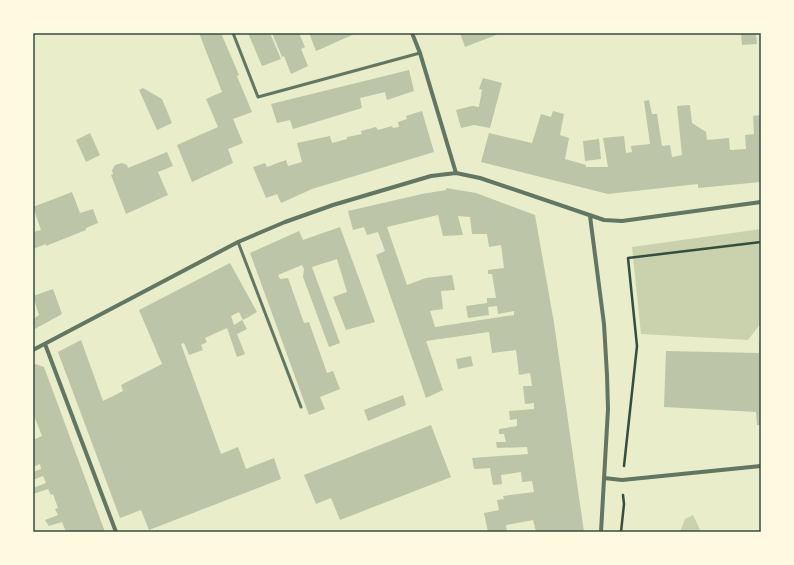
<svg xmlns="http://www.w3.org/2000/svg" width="794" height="565" font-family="'Golos Text',sans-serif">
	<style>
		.green { fill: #cad2ad }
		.building { fill: #bcc5a7; fill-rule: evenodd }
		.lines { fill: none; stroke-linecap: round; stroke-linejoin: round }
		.path { stroke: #344e41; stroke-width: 2.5 }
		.service { stroke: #617663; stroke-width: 3 }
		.minor { stroke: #617663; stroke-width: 4 }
		.neatline { fill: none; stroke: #344e41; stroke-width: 1.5 }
	</style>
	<rect width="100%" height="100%" fill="#e9edc9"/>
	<!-- green -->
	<path class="green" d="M761,229V323L748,340L641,334L632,247Z
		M693,515L701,532H680L685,519Z"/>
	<!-- building -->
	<path class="building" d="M199,33H221L239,75L237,76L252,112L233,119L243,143L228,149L233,163L192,182L177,145L218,127L206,99L222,92Z
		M248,33H270L281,59L262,66Z
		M272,33H299L305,47L301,49L308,66L291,74L284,56L282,57Z
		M309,33H357L316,51Z
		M460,33H501L465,47Z
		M747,33H756L757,44L742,45L741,34Z
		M409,70L414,91L387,100L385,92L360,98L362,108L293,129L290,120L277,123L271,104Z
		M483,78L502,83L490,128L474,125L461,128L456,110L472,106L479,107L482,90L479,89Z
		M143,88L162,99L172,123L157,130L139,90Z
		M649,100L652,114H657L662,146L670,145L672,157L682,155L677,106L690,105L692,123L706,132L707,140L729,138L730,150L746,149L745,135L754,134L753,116L761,115V182L698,188V184L608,194L481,162L489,133L532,143L541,114L551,117L553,111L564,114L560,135L569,138L565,159L586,165V167H608L603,138L624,136L626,153L632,152L631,146L650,144L644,101Z
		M422,111L434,152L312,189L281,203L277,194L266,198L253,167L265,163L267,167L286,160L288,166L302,162L297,143L330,136L332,143L347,139V137L362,134L361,131L376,127L378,130L392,126L393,128L399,127L398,122L407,119L406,116Z
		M90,133L100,155L86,162L76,140Z
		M599,139L601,159L585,161L583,141Z
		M167,152L173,166L158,172L168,195L126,214L111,175L113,174L112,170L115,165L122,163L127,165L128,168Z
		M446,188L476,193L535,215L554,323L584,532H536L533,520L506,525L507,532H488L484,513L499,510L497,500L504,499L503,496L534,492L532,481L522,482L521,472L501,475L502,484L493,485L490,468L474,469L472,458L528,454L527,447L497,448L496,442H506L504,434H499V429L517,426V419L510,420L509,411L534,409V403L525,404L523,386H532L530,373L519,375L516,350L492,353L489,332L426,341L443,390L426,398L376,255L385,251L378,232L367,235L364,227L353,230L348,211L422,194L446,190ZM438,215L443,236L463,235L458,216L470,217L472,234H487L489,247L501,245L504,268L488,270V274H492L496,298H487V303L466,306L468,318L489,315L488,307L497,306L498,314L514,311V315L435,327L430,311L443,309L441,291L455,290L452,275L426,278L407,285L387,227Z
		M72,192L80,213L93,209L98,223L86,228V230L46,246V244L33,249V232L41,230L33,207Z
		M340,227L375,322L346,330L333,297L347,292L337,259L312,267L340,343L329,347L303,277L304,269L302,265L278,275L280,279L288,278L304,323L309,322L327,373L333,371L340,389L320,397L325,409L309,415L250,253L299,231L303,240Z
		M230,263L257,312L243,320L239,312L231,316L234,325L242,320L247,329L237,334L245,354L237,357L227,328L205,338L207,342L201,345L203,350L189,355L184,343L181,344L221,454L238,447L246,469L274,458L281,479L149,530L141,510L120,518L58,352L81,340L103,401L123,391L121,385L162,364L139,310Z
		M53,289L62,314L33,330V319L39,315L33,296Z
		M759,342H761V425H757L756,412L664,407L666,351L759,353Z
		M471,356L473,366L458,369L456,359Z
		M35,364L44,367L105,532H66L62,522L49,526L45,520L58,515L55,509L58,508L53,494L51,495L48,489L33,494V488L46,483L43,476L33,480V472L41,469L40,464L33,467V440L42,436L33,413V366Z
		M403,395L406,405L368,421L364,410Z
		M431,425L451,477L340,520L331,498L316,504L304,475Z"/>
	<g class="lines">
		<!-- path -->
		<path class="path" d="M624,466L637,346L628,258L761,242
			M621,532L624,504L623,495"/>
		<!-- service -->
		<path class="service" d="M233,33L258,97L420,53
			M238,242L301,407"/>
		<!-- minor -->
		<path class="minor" d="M412,33L420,53L456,173
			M590,216L604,324L607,375L608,409L601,532
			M45,344L116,532
			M33,350L238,242L285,222L333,205L431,176L456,173L480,178L604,220L622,221L761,202
			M604,478L622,480L761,466"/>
	</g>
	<!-- border -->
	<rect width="794" height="565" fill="none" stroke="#fefae0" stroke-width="68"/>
	<rect x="34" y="34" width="726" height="497" class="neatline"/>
</svg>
